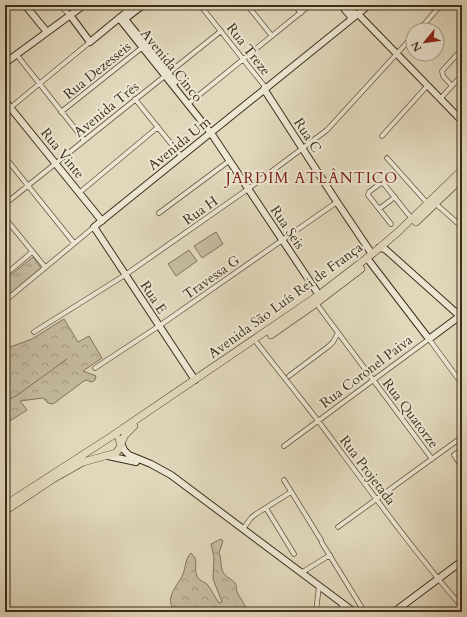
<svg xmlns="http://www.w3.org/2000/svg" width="467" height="617" font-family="Cardo,serif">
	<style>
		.forest { fill: url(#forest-crowns); stroke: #81745e }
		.park { fill: url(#park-tufts); stroke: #81745e }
		.pitch { fill: #c5bba1; stroke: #81745e }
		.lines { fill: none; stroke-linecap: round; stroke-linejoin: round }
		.stream { stroke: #7e715b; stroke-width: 1 }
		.street-casing { stroke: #665843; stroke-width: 5.5 }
		.secondary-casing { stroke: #3d2e1b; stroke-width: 8 }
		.primary-casing { stroke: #3d2e1b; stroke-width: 8 }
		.street { stroke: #ece6d3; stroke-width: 4 }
		.secondary { stroke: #ece6d3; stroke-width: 6 }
		.primary { stroke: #e1d8bc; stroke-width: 7 }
		.labels { text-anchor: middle; stroke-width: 4; stroke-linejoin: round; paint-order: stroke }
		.street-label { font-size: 14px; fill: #3d2e1b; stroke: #ece6d3 }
		.neighbourhood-label { font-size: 15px; letter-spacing: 1px; fill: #7a1f14; stroke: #ece6d3 }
	</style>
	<defs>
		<pattern id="forest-crowns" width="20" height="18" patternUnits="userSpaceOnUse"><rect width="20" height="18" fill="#c5bba1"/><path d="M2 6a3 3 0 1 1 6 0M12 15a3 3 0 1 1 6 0" fill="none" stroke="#a19882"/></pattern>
		<pattern id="park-tufts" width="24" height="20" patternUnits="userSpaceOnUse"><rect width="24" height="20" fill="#c5bba1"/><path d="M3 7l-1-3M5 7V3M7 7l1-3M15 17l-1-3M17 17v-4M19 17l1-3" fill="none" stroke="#a19882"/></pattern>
	</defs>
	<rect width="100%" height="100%" fill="#e1d8bc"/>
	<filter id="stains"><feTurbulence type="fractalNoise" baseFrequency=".005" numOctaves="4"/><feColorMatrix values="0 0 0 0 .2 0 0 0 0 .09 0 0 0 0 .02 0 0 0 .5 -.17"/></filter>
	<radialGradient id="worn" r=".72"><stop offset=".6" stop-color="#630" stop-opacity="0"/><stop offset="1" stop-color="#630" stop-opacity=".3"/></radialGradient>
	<!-- forest -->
	<path class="forest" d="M64,319L78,342L89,336L102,358L83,371L96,376L95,380L92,382L86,380L84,381L53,404L48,403L43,398L20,401L27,410L5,424V349L32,339Z
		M221,539L223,541L219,553C222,561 220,563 222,569C223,576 231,578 235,583C237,586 236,589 237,592C241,599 245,605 248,612H175C172,607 169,602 171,597C173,588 180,582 183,574C186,566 185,559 191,553C200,561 193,568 197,576C199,581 203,581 207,584C211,589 215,597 219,603L222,602L213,579L214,557L211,544Z"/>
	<!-- park -->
	<path class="park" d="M33,257L41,268L5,298L7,278Z"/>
	<!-- pitch -->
	<path class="pitch" d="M216,232L223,244L202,258L194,246Z
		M189,250L197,261L176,276L168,264Z"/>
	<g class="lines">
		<!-- stream -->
		<path class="stream" d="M5,401L16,396L67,359"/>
		<!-- street casing -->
		<g class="street-casing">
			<path id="street" d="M59,5L70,15
				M200,5L266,88
				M247,5L272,36
				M294,5L301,13
				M419,30L441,5
				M16,54L84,140
				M452,86L443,76L442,71L462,49
				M135,99L181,156
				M440,99L462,75
				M188,104L310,5
				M10,108L90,42
				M61,112L144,46
				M382,136L428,85
				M5,157L74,243
				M387,158L428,204
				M79,193L158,127
				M5,204L221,31
				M436,204L462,227
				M379,209L395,197
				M159,213L229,161
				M5,218L45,267
				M391,224L368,195L369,192L381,183L384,184L412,219
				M5,275L32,252
				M5,301L94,227
				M316,303L432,459
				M34,332L125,275L248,189L327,130L413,36
				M257,343C278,370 299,396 319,422C366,485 411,548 462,607
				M95,368L159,326L337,202
				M289,376L329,346L333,342L338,333
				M284,446L429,339L459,380
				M462,449L454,455L462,467
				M284,480L321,540
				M266,508L294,554
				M338,527L462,437
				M243,529L251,518L256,514L291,492
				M322,543L362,608
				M301,573L330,555
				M316,612L319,586
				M342,612V603"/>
		</g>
		<!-- secondary casing -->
		<g class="secondary-casing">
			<path id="secondary" d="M25,5L47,32
				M341,5L352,18
				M348,5L356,15
				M358,14L462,121
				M70,15L90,42L135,5
				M119,18L211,133L319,295
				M122,18L125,19L143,5
				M125,19L175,82
				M5,63L84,5
				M264,89L337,202L372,254
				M5,101L102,221
				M379,248L385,249L462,318
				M370,262L429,339L460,316
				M195,380L94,227L369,5
				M121,443L124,450L129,455L151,464L171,475L354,612
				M108,456L136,462
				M394,612L462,561"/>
		</g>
		<!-- primary casing -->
		<g class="primary-casing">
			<path id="primary" d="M416,222L462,178
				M271,335L311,307L361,269
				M121,443L125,435L134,426
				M5,505L112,436L319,295L372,254L398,232L462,170
				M5,511L53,479L83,462L116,453L121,446L119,439"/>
		</g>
		<!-- street -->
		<use href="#street" class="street"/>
		<!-- secondary -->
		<use href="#secondary" class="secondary"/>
		<!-- primary -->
		<use href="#primary" class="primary"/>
	</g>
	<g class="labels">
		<!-- street labels -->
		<g class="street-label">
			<text transform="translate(249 49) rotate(52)" y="5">Rua Treze</text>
			<text transform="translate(172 65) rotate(51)" y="5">Avenida Cinco</text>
			<text transform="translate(97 70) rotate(-39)" y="5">Rua Dezesseis</text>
			<text transform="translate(106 109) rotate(-39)" y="5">Avenida Três</text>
			<text transform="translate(308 135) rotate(57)" y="5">Rua C</text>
			<text transform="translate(179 143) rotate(-39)" y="5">Avenida Um</text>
			<text transform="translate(63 153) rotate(51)" y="5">Rua Vinte</text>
			<text transform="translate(200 210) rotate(-35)" y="5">Rua H</text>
			<text transform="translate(288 227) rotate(56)" y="5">Rua Seis</text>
			<text transform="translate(211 277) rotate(-35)" y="5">Travessa G</text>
			<text transform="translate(154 297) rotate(57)" y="5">Rua E</text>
			<text transform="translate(285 300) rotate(-36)" y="5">Avenida São Luís Rei de França</text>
			<text transform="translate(366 371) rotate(-37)" y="5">Rua Coronel Paiva</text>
			<text transform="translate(411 413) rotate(53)" y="5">Rua Quatorze</text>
			<text transform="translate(368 470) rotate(53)" y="5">Rua Projetada</text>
		</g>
		<!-- neighbourhood labels -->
		<g class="neighbourhood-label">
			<text x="312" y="183">JARDIM ATLÂNTICO</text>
		</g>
	</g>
	<!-- margin -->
	<rect width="467" height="617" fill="none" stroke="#e1d8bc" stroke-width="20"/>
	<rect x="6" y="6" width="455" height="605" fill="none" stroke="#3d2e1b" stroke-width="2"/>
	<rect x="10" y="10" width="447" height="597" fill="none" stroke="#3d2e1b"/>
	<!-- north arrow -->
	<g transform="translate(425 42) rotate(241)"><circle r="19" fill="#ece6d3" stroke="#a69c89"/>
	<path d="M0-3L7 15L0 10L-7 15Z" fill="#8f2418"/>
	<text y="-6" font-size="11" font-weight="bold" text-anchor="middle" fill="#3d2e1b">N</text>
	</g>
	<rect width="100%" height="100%" filter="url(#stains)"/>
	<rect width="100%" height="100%" fill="url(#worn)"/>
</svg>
